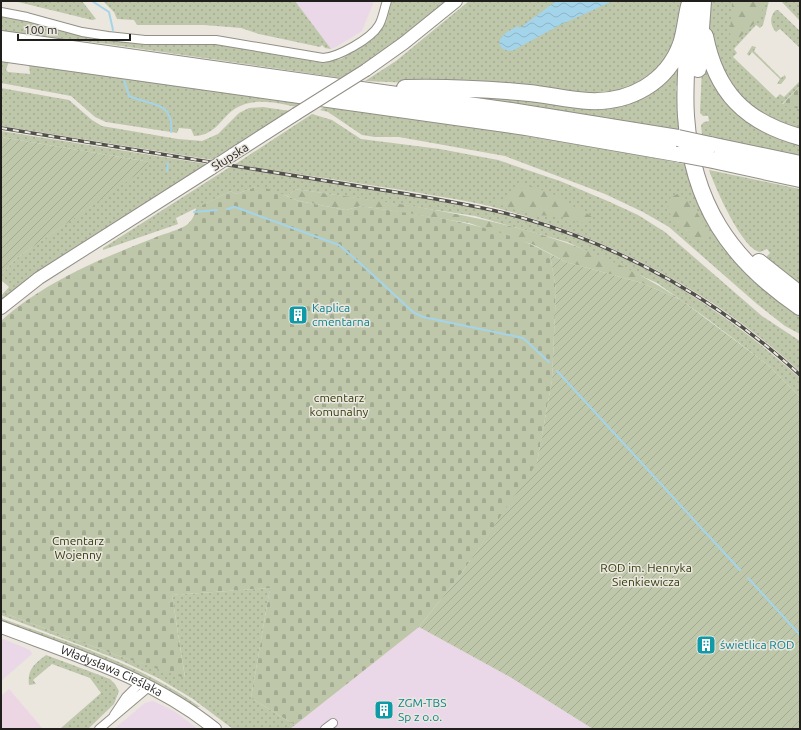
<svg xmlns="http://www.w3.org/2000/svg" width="801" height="730" font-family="Ubuntu,sans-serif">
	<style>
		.commercial { fill: #ead7e7 }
		.industrial { fill: #edd6e3 }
		.grass { fill: url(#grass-dots) }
		.forest { fill: url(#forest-firs) }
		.cemetery { fill: url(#cemetery-stones) }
		.garden { fill: url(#garden-furrows) }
		.water { fill: url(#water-waves) }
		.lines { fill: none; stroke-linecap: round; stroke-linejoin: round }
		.stream { stroke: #a4d4ea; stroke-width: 2 }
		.street-casing { stroke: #928f87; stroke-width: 10 }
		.secondary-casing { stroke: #928f87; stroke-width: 14 }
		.highway-casing { stroke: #928f87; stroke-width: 18 }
		.street { stroke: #fff; stroke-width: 8 }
		.secondary { stroke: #fff; stroke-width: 12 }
		.highway { stroke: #fff; stroke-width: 16 }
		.rail-casing { stroke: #514f4b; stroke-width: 3.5 }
		.rail { stroke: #ebe7df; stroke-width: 2; stroke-dasharray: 6; stroke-linecap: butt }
		.secondary-bridge-casing { stroke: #928f87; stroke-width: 14; stroke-linecap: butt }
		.highway-bridge-casing { stroke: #928f87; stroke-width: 18; stroke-linecap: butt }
		.secondary-bridge { stroke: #fff; stroke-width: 12 }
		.highway-bridge { stroke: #fff; stroke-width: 16 }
		.labels { text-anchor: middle; stroke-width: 3; stroke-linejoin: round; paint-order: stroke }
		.street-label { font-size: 12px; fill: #201f1c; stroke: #ebe7df }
		.culture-label { font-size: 12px; fill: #0d838f; stroke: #ebe7df; text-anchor: start }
		.park-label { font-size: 12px; fill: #313c0b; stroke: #ebe7df }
	</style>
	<defs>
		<pattern id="grass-dots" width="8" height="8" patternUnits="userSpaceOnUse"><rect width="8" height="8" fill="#bec7aa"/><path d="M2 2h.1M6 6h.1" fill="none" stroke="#a3aa92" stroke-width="1.8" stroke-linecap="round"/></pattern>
		<pattern id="forest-firs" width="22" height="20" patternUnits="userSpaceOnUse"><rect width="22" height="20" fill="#bec7aa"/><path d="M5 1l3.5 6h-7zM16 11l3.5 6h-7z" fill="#a3aa92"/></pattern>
		<pattern id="cemetery-stones" width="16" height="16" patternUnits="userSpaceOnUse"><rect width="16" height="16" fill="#bec7aa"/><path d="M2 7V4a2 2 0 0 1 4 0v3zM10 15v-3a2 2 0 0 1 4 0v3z" fill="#a3aa92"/></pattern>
		<pattern id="garden-furrows" width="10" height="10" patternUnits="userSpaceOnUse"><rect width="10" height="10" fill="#bec7aa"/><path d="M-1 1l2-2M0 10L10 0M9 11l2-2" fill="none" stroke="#a3aa92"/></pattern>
		<pattern id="water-waves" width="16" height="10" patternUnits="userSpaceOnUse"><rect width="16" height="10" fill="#a4d4ea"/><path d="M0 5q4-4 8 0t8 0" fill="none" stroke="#8db6c8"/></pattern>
	</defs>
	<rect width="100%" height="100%" fill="#ebe7df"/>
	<!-- commercial -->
	<path class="commercial" d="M295,1H374L362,31L336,47L331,49Z
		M419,627L510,677L593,729H290Z
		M1,638L30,650L32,654L1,681Z
		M153,701L174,711L198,729H114L145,703Z"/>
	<!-- industrial -->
	<path class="industrial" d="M9,689L43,729H1V696Z"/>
	<!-- grass -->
	<path class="grass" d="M14,1H82L96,19L92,20Z
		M103,1H295L331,49L325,48L322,45L320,47L259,34L241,28L204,25H137L134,20L117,19L114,12Z
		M392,1H449L386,49L342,78L107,44L1,31V17L24,21L94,39L145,44H215L323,63L341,59L372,40L386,22Z
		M469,1H685L678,38L659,72L613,96L509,87L365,81L396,61Z
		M709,1H769L763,25L760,28L756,25L734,49L737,53L733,57L776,98L780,94L784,97L800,81V86L782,104L800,109V133L773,124L730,88L710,37Z
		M781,1H800V21Z
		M776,10H778L800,31V48L780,29L776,32C770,26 769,16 776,10Z
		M703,44L722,91L800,141V156L702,135L701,125L704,122L709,121L708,116H703L700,113Z
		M752,46L756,47L754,51L781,78L785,75L786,78L781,84H777L780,79L752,52L749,56L747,54Z
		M679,58L678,86H676V91L679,92L682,132L537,107L437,93L607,105Z
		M1,60L9,61L6,70L8,72L30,74L29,64L303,103L297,107C277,103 255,97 236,108C220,118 217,135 194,136L191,129L179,128L177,133L106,122L95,117L71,96L1,83Z
		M1,88L69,100L92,120L102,126L178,139L202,141L218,134L239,113L249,108L263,107L290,111L213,160L1,126Z
		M327,105L589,145L689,165L702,204L800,312V334L785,326L757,304L669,227L643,212L605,194L505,156L399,137H375L362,135L328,112L320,110Z
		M312,114L332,120L361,139L440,149L498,160L560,181L610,202L638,215L665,232L762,316L800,341V372C714,291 607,237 493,207C465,200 436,196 408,191C350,182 292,173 234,165Z
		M1,131L207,164L1,302V296L9,287L2,281L1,282V275L17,258L149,165V162L144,161L1,137Z
		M230,167C280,175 330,183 381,191C453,203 527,215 595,244C671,277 738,323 800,378V397L768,365L709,320L657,283L567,242L475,216L296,189L287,196L256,187L236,194L231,191L176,218L178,224L103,250V248Z
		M709,170L800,189V289L766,260L767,256L770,253L767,249L760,252C742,249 715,187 709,170Z
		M270,588L251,698L295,725L290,729H233L193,699L158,678L122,661L1,615V612L116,655L185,677L172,595Z
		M1,618C69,643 141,664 200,707H196C140,667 66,645 1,621Z
		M46,655L110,679L115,684L119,691L114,704L88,729H62L61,728L101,693L90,678L52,664L33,680L36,684L29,685C27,670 34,664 46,655Z"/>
	<!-- forest -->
	<path class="forest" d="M734,1H766L759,19L738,39H733L730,34L732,3Z
		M519,182L553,194L593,217L591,221L580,223L559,216L533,215L505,207L491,200C495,199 500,200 504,199C512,196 514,187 519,182Z
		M296,189C430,209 565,221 681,300L642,283L566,262L534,245L469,223L361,206L346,210L299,201L287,196Z
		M679,193C690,200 709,226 708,240H695L676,223L667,209L670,198Z"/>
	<!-- cemetery -->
	<path class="cemetery" d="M800,86V109L782,105Z
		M256,187L269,189L299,201L346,210L361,206C425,216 493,222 550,254L556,290L552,380L537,463L534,469L461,574L419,627L295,725L251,698L270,588L172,595L185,678L116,655L1,612V321C44,282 100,259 154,238C163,234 173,232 183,227C190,224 195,216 196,208L231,191L236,194Z"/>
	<!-- garden -->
	<path class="garden" d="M1,137L144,161L149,162V166L17,258L1,275Z
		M550,254L566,262L642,283L681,300L768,365L800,397V729H593L510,677L419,627L461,574L537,463L552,380L556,290Z"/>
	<!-- water -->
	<path class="water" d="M556,1H613L560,25L514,50C506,53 494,46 502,37C505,32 513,29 518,26L520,28Z"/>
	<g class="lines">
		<!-- stream -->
		<path class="stream" d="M92,1L109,12L113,30
			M124,80L129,96C150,106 174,100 171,132
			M167,171L168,163
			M227,209L235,207L339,245L361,264L413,312L423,317L523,338L549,362
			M194,212L217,210
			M557,371L740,570
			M748,578L800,635"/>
		<!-- street casing -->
		<g class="street-casing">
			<path id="street" d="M1,12L27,17L82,32L108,36L145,40H216L323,58C338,57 371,39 379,25C383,18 384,9 387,1
				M114,715L126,697L141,682
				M99,729L150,686
				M325,729L333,723"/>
		</g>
		<!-- secondary casing -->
		<g class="secondary-casing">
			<g id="secondary">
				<path d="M366,70L404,43L456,1"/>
				<path d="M232,155L296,114"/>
				<path d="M1,308L39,278L212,168"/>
				<path id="s1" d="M1,627C75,655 152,678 215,729"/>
			</g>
		</g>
		<!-- highway casing -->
		<g class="highway-casing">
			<path id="highway" d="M688,34C687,61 684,89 686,116C692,203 729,259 800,307
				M705,36C716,92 745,122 800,137
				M1,39L511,111L678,138
				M1,53L526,127L681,154
				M698,69L703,1
				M405,88C446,87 488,89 529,93C549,95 569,100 589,101C629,103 667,83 681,44C685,32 686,18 689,6
				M710,145L800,164
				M713,160L800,179
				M759,262L797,292"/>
		</g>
		<!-- street -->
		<use href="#street" class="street"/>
		<!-- secondary -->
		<use href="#secondary" class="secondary"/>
		<!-- highway -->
		<use href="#highway" class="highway"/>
		<!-- rail casing -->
		<g class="rail-casing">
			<path id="rail" d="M1,128L407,194C446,201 485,207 523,218C626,248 721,302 800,375"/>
		</g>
		<!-- rail -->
		<use href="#rail" class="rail"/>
		<!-- secondary-bridge casing -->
		<g class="secondary-bridge-casing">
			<path id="secondary-bridge" d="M296,114L366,70
				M212,168L232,155"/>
		</g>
		<!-- highway-bridge casing -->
		<g class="highway-bridge-casing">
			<path id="highway-bridge" d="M678,138L710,145
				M681,154L713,160"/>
		</g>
		<!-- secondary-bridge -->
		<use href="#secondary-bridge" class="secondary-bridge"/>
		<!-- highway-bridge -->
		<use href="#highway-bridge" class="highway-bridge"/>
	</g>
	<!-- icons -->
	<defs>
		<g id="building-square" transform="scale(1)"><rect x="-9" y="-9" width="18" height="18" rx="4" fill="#0f9aa8" stroke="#ebe7df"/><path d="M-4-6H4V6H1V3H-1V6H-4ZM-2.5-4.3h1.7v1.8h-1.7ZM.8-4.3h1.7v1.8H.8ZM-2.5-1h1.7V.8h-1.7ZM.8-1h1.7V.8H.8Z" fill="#fff"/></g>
	</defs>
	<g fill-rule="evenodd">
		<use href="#building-square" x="298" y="315"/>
		<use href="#building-square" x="706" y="645"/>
		<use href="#building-square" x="384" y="710"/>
	</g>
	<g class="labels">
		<!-- street labels -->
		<g class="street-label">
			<text transform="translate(230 157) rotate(-32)" y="4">Słupska</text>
			<text dy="4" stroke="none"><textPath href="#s1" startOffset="119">Władysława Cieślaka</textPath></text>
		</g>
		<!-- culture labels -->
		<g class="culture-label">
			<text x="312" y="312">Kaplica<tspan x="312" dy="14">cmentarna</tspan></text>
			<text x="720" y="649">świetlica ROD</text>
			<text x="398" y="707">ZGM-TBS<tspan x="398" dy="14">Sp z o.o.</tspan></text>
		</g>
		<!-- park labels -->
		<g class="park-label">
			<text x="339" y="402">cmentarz<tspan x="339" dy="14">komunalny</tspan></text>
			<text x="78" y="545">Cmentarz<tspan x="78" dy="14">Wojenny</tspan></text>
			<text x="646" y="572">ROD im. Henryka<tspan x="646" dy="14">Sienkiewicza</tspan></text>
		</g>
	</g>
	<!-- border -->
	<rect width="801" height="730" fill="none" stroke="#201f1c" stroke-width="4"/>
	<!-- scale -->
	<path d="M18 34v6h112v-6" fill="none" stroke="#201f1c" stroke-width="2"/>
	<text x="24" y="34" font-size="12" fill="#201f1c" stroke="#ebe7df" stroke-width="3" paint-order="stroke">100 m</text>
</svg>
